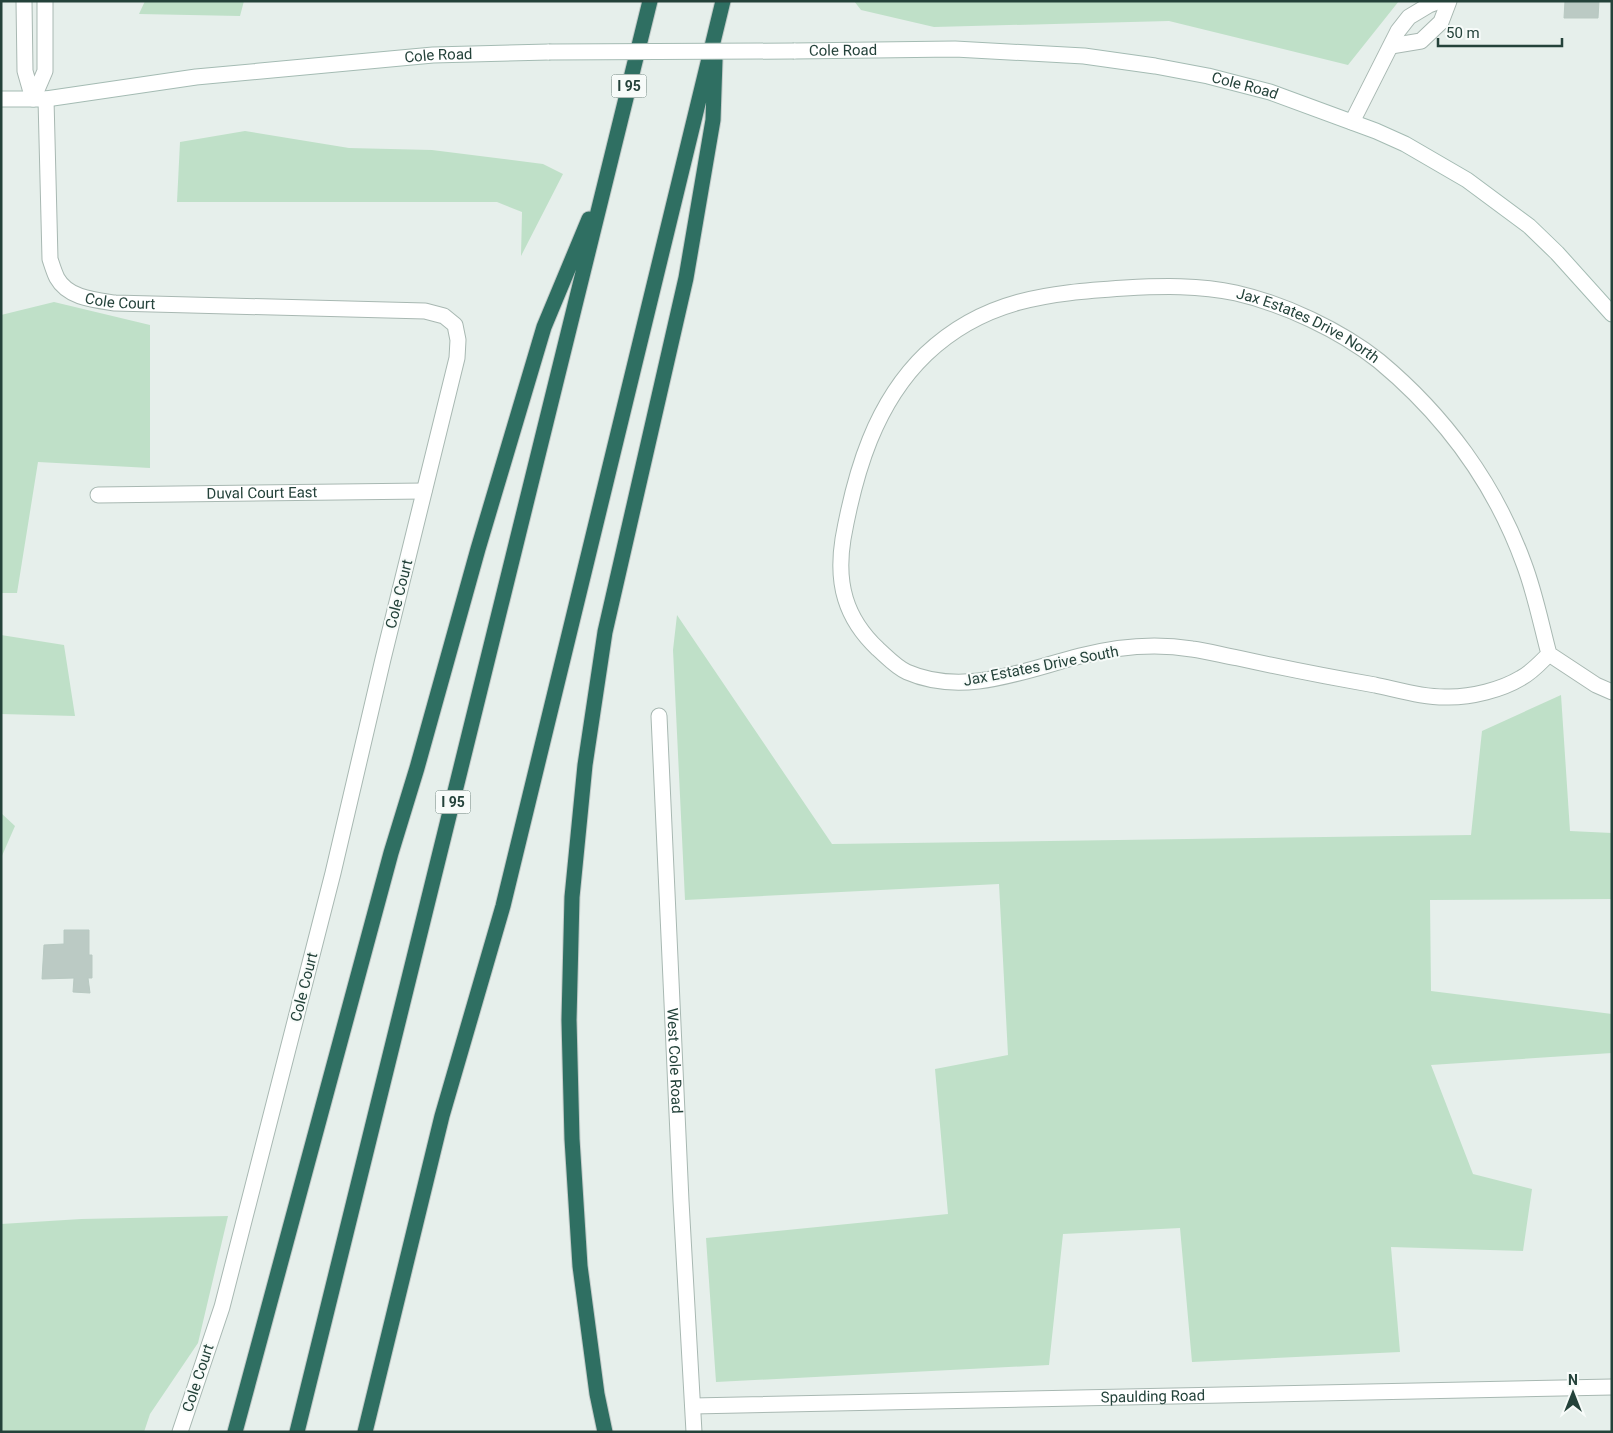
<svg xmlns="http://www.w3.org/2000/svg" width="1613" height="1433" font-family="Roboto,sans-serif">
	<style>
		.green { fill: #bfe0c8 }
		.building { fill: #bbcac4; stroke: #b8c9c2 }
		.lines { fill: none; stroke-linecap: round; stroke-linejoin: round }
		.street-casing { stroke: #a8b8b2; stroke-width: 17 }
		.secondary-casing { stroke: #a4bbb3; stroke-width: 17 }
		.highway-casing { stroke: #c2cac8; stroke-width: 17 }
		.street { stroke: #fff; stroke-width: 15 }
		.secondary { stroke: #fff; stroke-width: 15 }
		.highway { stroke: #2f6f62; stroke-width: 15 }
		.secondary-bridge-casing { stroke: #a4bbb3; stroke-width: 17; stroke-linecap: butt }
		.secondary-bridge { stroke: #fff; stroke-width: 15 }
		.labels { text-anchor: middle; stroke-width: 4; stroke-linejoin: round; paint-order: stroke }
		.shield { fill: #f7fbf9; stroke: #637a73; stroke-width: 1 }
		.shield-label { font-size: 14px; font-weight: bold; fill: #24423a }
		.street-label { font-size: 15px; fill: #24423a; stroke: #f7fbf9 }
	</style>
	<rect width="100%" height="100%" fill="#e6efeb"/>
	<!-- green -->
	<path class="green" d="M145,1H244L240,16L139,14Z
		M854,1H1399L1348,65L1169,21L934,27L861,10Z
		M245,131L349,148L432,150L543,164L563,174L521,256L522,212L497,202H177L180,142Z
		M54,302L150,325V468L38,462L17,593H1V315Z
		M677,615L832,844L1471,835L1482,731L1561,695L1570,831L1612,833V899L1430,900L1431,991L1612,1014V1053L1431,1065L1473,1174L1532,1189L1523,1251L1391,1247L1400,1352L1192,1362L1180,1228L1063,1234L1049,1365L716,1382L706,1238L948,1214L935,1069L1008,1055L999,884L685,900L673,650Z
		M1,635L64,645L75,716L1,714Z
		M1,813L15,826L1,858Z
		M228,1216L198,1343L150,1414L144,1432H1V1224L81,1219Z"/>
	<!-- building -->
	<path class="building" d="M1565,1H1599L1598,18H1564Z
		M64,930H89V955H92V978H88L90,993L73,992L74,978L42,979L44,945L64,944Z"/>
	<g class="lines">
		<!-- street casing -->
		<g class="street-casing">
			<g id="street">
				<path d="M24,1L25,71L33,99L45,71V1"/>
				<path d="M1391,46L1421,41L1441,22L1449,1"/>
				<path id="s1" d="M46,99L50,259C52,265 54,272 57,278C68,298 94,300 115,303L425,311L444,316L455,325L458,340L457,358L383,659L333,873L222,1307L180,1432"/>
				<path d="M1352,122L1398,31L1409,17L1429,5L1440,1"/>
				<path id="s2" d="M98,495L424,491"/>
				<path id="s3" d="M1549,654C1540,663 1532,672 1521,678C1501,690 1472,697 1449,697C1425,698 1399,690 1375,685C1329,677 1283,668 1238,658C1222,655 1207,651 1192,649C1156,643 1115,647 1080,656C1025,670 964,697 907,672C896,667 887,657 878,649C845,618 836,583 843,539C855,472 875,403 926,354C984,299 1048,293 1125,288C1162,286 1199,285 1236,293C1284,304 1340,330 1379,361C1444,415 1495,484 1524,564C1535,593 1541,624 1549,654L1596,685L1612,692"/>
				<path id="s4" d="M659,716L681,1201L694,1432"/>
				<path id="s5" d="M693,1406L1612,1387"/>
			</g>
		</g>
		<!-- secondary casing -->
		<g class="secondary-casing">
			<g id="secondary">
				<path id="s6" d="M794,51L955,49L1084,56L1155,66L1208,76L1270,92L1376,131L1405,144L1467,180L1529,226L1557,253L1612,314"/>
				<path id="s7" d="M1,99H46L196,77L433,55L549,52"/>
			</g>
		</g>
		<!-- highway casing -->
		<g class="highway-casing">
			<path id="highway" d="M235,1432L391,853L417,768L478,549L544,327L589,219
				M297,1432L650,1
				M365,1432L442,1116L503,906L723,1
				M605,1432L597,1394L580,1266L572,1139L569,1020L572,897L585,765L605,632L686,278L713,120L715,60"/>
		</g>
		<!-- street -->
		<use href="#street" class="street"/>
		<!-- secondary -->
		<use href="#secondary" class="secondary"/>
		<!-- highway -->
		<use href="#highway" class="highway"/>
		<!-- secondary-bridge casing -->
		<g class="secondary-bridge-casing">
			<path id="secondary-bridge" d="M549,52L794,51"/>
		</g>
		<!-- secondary-bridge -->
		<use href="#secondary-bridge" class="secondary-bridge"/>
	</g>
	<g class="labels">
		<!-- shield labels -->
		<g class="shield">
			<rect x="611.5" y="74.5" width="35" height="23" rx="4"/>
			<rect x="435.5" y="790.5" width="35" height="23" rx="4"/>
		</g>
		<g class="shield-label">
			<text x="629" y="91">I 95</text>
			<text x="453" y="807">I 95</text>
		</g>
		<!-- street labels -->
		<g class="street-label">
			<text dy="5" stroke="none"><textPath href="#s6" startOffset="49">Cole Road</textPath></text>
			<text dy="5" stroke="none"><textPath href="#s7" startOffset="440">Cole Road</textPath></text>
			<text dy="5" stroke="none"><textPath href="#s6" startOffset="454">Cole Road</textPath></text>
			<text dy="5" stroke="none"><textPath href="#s1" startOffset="251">Cole Court</textPath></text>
			<text dy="5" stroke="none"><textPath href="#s3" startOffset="1434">Jax Estates Drive North</textPath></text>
			<text dy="5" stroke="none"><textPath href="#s2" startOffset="164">Duval Court East</textPath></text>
			<text transform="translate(399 594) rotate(-76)" y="5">Cole Court</text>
			<text transform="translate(1041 666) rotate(-11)" y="5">Jax Estates Drive South</text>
			<text transform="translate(304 987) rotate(-76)" y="5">Cole Court</text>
			<text dy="5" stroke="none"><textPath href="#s4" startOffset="345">West Cole Road</textPath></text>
			<text transform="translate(198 1378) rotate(-72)" y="5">Cole Court</text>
			<text dy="5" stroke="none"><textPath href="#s5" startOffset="460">Spaulding Road</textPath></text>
		</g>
	</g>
	<!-- border -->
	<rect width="1613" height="1433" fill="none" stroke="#24423a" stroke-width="5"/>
	<!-- north arrow -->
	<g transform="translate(1573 1393)" stroke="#f7fbf9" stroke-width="4" paint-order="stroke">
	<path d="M0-4L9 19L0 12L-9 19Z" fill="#24423a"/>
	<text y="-8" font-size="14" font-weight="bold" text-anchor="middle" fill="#24423a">N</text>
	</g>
	<!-- scale -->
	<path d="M1438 38v8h124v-8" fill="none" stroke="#24423a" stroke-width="2.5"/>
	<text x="1446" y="38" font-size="15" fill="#24423a" stroke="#f7fbf9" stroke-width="4" paint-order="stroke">50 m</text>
</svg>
